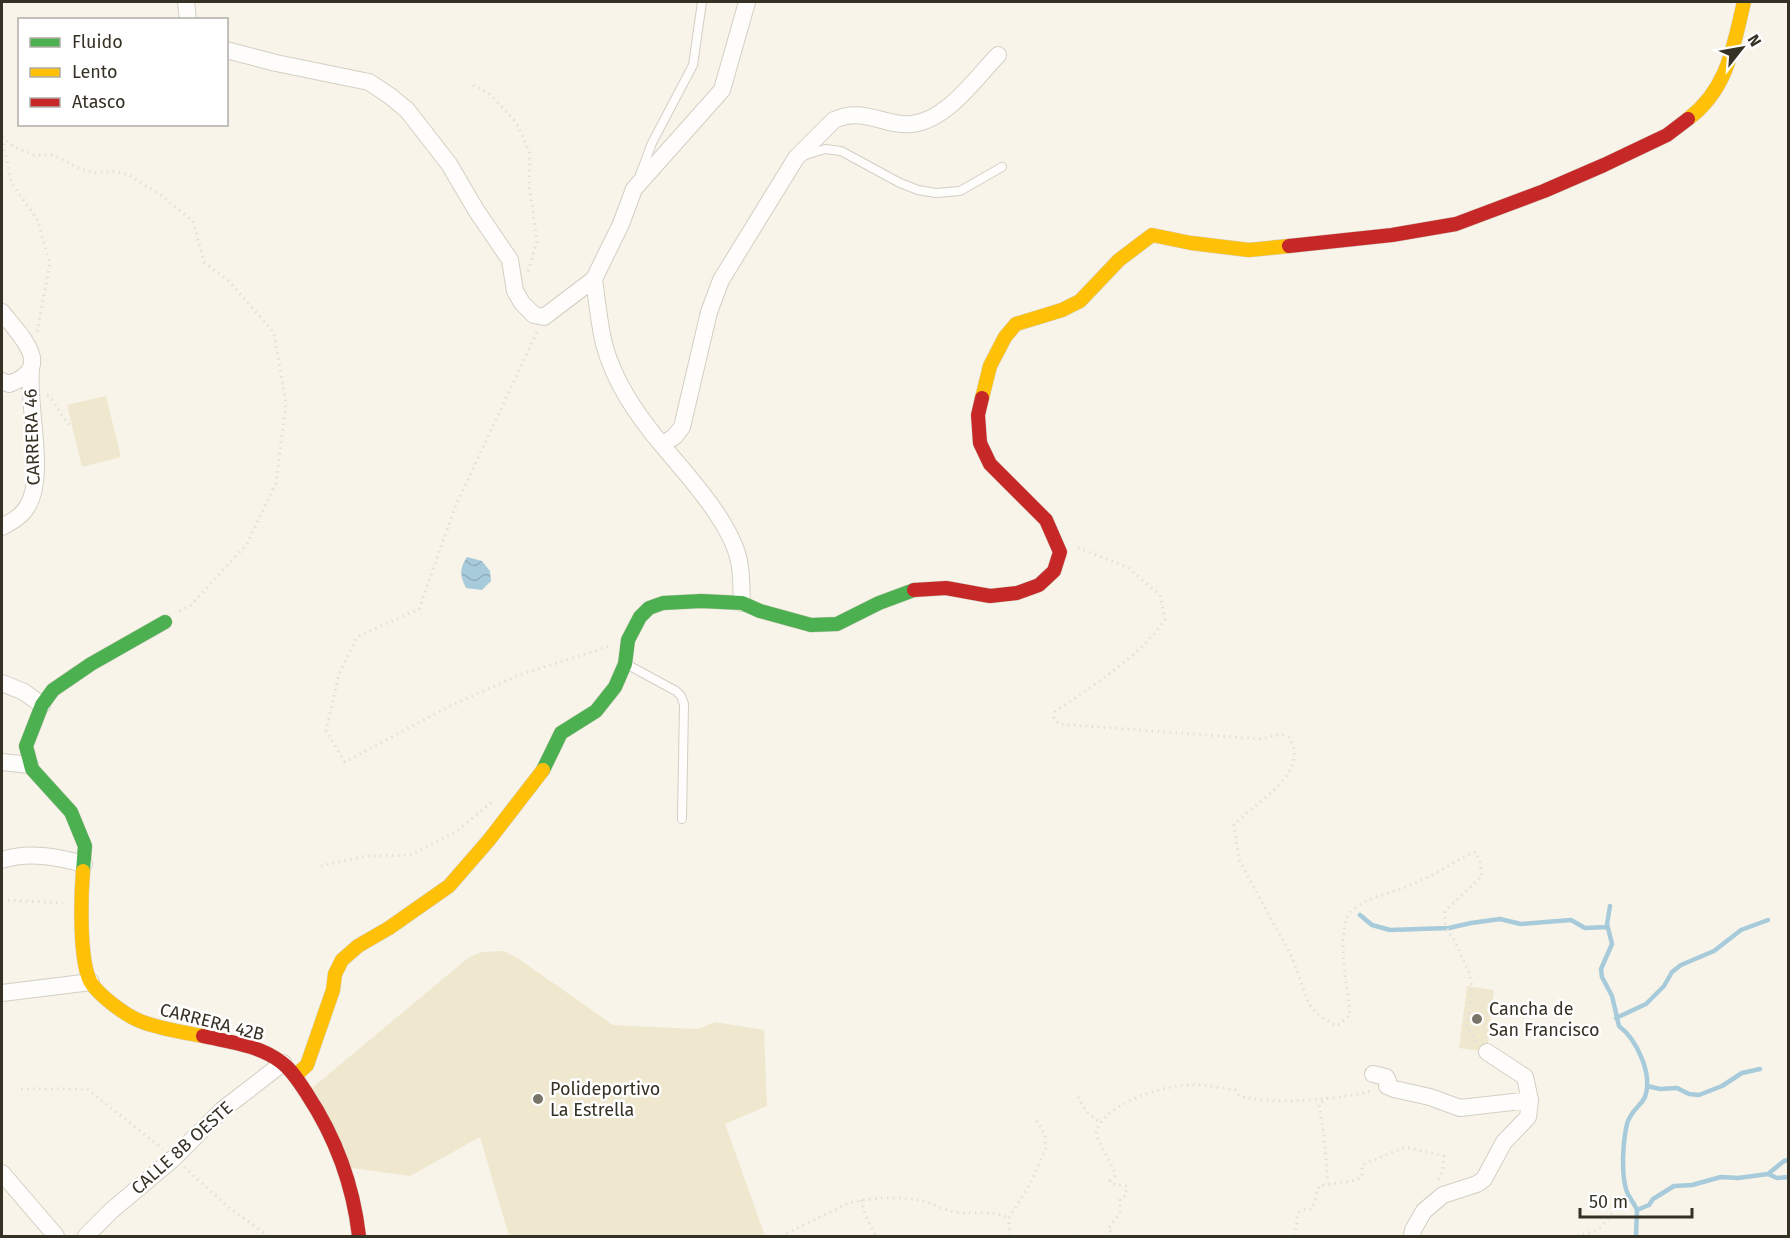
<svg xmlns="http://www.w3.org/2000/svg" width="1790" height="1238" font-family="'Fira Sans',sans-serif">
	<style>
		.pitch { fill: #efe8cf }
		.water { fill: url(#water-waves) }
		.lines { fill: none; stroke-linecap: round; stroke-linejoin: round }
		.stream { stroke: #a7cbda; stroke-width: 4.5 }
		.lane-casing { stroke: #d3cfc3; stroke-width: 10 }
		.street-casing { stroke: #d3cfc3; stroke-width: 18 }
		.fast-casing { stroke: #d3cfc3; stroke-width: 15 }
		.slow-casing { stroke: #d3cfc3; stroke-width: 15 }
		.jam-casing { stroke: #d3cfc3; stroke-width: 15 }
		.path { stroke: #e2e0dd; stroke-width: 3; stroke-dasharray: 1.5 4.5; stroke-linecap: butt }
		.lane { stroke: #fefdfc; stroke-width: 8 }
		.street { stroke: #fefdfc; stroke-width: 16 }
		.fast { stroke: #4caf50; stroke-width: 14 }
		.slow { stroke: #ffc107; stroke-width: 14 }
		.jam { stroke: #c62828; stroke-width: 14 }
		.poi-dot { fill: #797569; stroke: #fff; stroke-width: 2 }
		.labels { text-anchor: middle; stroke-width: 5; stroke-linejoin: round; paint-order: stroke }
		.street-label { font-size: 18px; fill: #353124; stroke: #fff }
		.poi-label { font-size: 18px; fill: #353124; stroke: #fff; text-anchor: start }
	</style>
	<defs>
		<pattern id="water-waves" width="16" height="10" patternUnits="userSpaceOnUse" patternTransform="scale(1.5)"><rect width="16" height="10" fill="#a7cbda"/><path d="M0 5q4-4 8 0t8 0" fill="none" stroke="#90afbb"/></pattern>
	</defs>
	<rect width="100%" height="100%" fill="#f8f4e9"/>
	<!-- pitch -->
	<path class="pitch" d="M106,396L121,457L82,467L67,405Z
		M504,951L519,959L613,1025L698,1029L715,1022L764,1030L767,1106L725,1124L765,1236H509L480,1137L410,1176L345,1167L306,1093L468,958L481,952Z
		M1467,986L1494,990L1487,1052L1459,1048Z"/>
	<!-- water -->
	<path class="water" d="M467,557L482,561L490,571L491,581L482,590L466,588C460,576 459,569 467,557Z"/>
	<g class="lines">
		<!-- stream -->
		<path class="stream" d="M1610,906L1607,924L1612,944L1601,969L1602,977L1612,996L1619,1026C1637,1040 1653,1074 1645,1097C1641,1106 1631,1110 1627,1124C1623,1141 1621,1172 1626,1189C1628,1197 1634,1202 1637,1210
			M1360,915L1372,925L1390,930L1449,928L1471,923L1500,919L1521,924L1571,920L1585,928L1607,927
			M1616,1018L1646,1004L1664,986L1672,972L1681,965L1714,951L1741,930L1768,920
			M1647,1086L1660,1089L1677,1088L1689,1094L1699,1095L1722,1086L1742,1073L1760,1069
			M1768,1174L1784,1161L1788,1160
			M1637,1210L1649,1205L1653,1199L1674,1186L1692,1185L1721,1177L1738,1178L1768,1174L1777,1178L1788,1177
			M1636,1236L1637,1210"/>
		<!-- lane casing -->
		<g class="lane-casing">
			<path id="lane" d="M802,156L825,149L841,151L900,183L918,190L936,193L960,191L1002,167
				M640,175L652,143L693,65L702,2
				M628,665L676,691L681,696L684,704L682,819"/>
		</g>
		<!-- street casing -->
		<g class="street-casing">
			<path id="street" d="M186,2L188,20
				M226,50L276,63L369,82L390,96L407,110L449,164L476,210L510,260L515,291L522,303L534,315L544,317L594,279L621,224L634,189L722,90L747,2
				M594,279C597,300 599,323 604,344C614,382 637,415 662,445
				M2,312C20,336 56,367 9,384L2,381
				M2,527C11,522 21,517 27,507C47,476 27,407 31,369
				M742,603C741,589 742,574 739,561C731,522 687,475 662,445L675,436L682,427L709,312L721,280L796,158L834,120C863,106 885,127 912,124C947,120 975,79 998,55
				M2,683L24,692L42,705
				M2,762L30,765
				M2,860C29,851 57,857 84,864
				M2,993L91,982
				M1373,1074L1386,1077L1388,1081L1387,1086L1394,1089L1430,1097L1460,1108L1530,1100
				M2,1173L56,1236
				M86,1236L112,1210L174,1158L222,1110L283,1063
				M1412,1236L1413,1230L1424,1211L1443,1195L1477,1184L1484,1179L1504,1142L1528,1117L1530,1100L1525,1077L1487,1052"/>
		</g>
		<!-- fast casing -->
		<g class="fast-casing">
			<path id="fast" d="M543,770L561,733L596,711L615,687L625,664L628,640L640,617L649,608L663,603L701,601L742,603L760,611L811,625L837,624L879,603L914,590
				M83,871L85,846L71,812L32,769L26,746L42,705L53,690L91,664L165,622"/>
		</g>
		<!-- slow casing -->
		<g class="slow-casing">
			<path id="slow" d="M1688,119C1728,89 1733,47 1744,2
				M982,398L990,366L1005,337L1016,324L1062,310L1080,301L1119,260L1152,235L1191,243L1249,250L1289,246
				M83,871C81,896 79,958 90,981C98,995 125,1015 140,1021C160,1029 182,1032 203,1036
				M295,1076L307,1065L333,990L335,974L342,960L358,946L389,928L449,886L489,840L543,770"/>
		</g>
		<!-- jam casing -->
		<g class="jam-casing">
			<path id="jam" d="M1289,246L1392,235L1456,224L1544,191L1604,165L1667,135L1688,119
				M914,590L946,588L990,596L1017,593L1039,585L1054,571L1060,552L1046,520L990,464L980,443L978,415L982,398
				M203,1036C229,1042 259,1045 281,1062C292,1070 300,1083 307,1094C336,1138 353,1184 359,1236"/>
		</g>
		<!-- path -->
		<path class="path" d="M473,85L491,95L516,122L530,154L529,185L537,241L528,272
			M2,137L14,147L34,155H54L78,168L95,173L112,171L127,174L162,196L193,221L204,262L230,282L274,333L286,404L276,483L247,544L191,605L179,612
			M2,138L12,184L37,219L50,264L37,332
			M537,332L456,505L419,609L357,637L339,674L326,731L345,762L448,707L519,675L610,646
			M47,395C58,404 61,419 73,428
			M1078,548L1127,567L1160,595L1165,619C1142,656 1091,686 1055,712L1054,718L1059,724L1247,738L1262,739L1281,734L1289,737C1291,741 1294,746 1294,750C1298,782 1251,805 1234,825L1239,860L1292,957L1309,1004L1319,1016L1337,1026L1350,1015C1349,990 1332,924 1355,908C1370,897 1388,894 1406,887C1418,882 1431,876 1443,869C1454,863 1463,856 1476,852L1480,863L1482,876L1445,911V925L1456,943L1469,973L1472,987L1467,1026L1476,1042
			M321,866L366,856L411,855L457,831L494,800
			M2,900L63,903
			M21,1089H87L163,1149
			M1078,1097L1088,1114L1100,1122
			M1328,1098L1319,1104L1324,1136L1328,1183
			M184,1167L227,1206L268,1236
			M861,1200L866,1217L876,1236
			M781,1236L849,1203C872,1197 900,1196 923,1201C934,1204 944,1210 954,1212C973,1215 991,1209 1009,1218
			M1009,1236V1218L1030,1184L1046,1148L1045,1134L1036,1120
			M1072,1236H1075
			M1115,1236L1108,1229L1120,1212V1199L1125,1196L1127,1186L1113,1184L1110,1181L1115,1176C1114,1166 1100,1146 1096,1134C1100,1105 1162,1086 1187,1085C1203,1084 1220,1088 1235,1090L1239,1096C1270,1105 1343,1100 1374,1090
			M1295,1236L1298,1213L1302,1210L1312,1209L1319,1186L1357,1180L1362,1176V1165L1405,1147L1444,1156L1443,1168L1438,1181
			M1577,1236L1598,1230L1620,1205L1622,1198"/>
		<!-- lane -->
		<use href="#lane" class="lane"/>
		<!-- street -->
		<use href="#street" class="street"/>
		<!-- fast -->
		<use href="#fast" class="fast"/>
		<!-- slow -->
		<use href="#slow" class="slow"/>
		<!-- jam -->
		<use href="#jam" class="jam"/>
	</g>
	<!-- markers -->
	<g class="poi-dot">
		<circle cx="1477" cy="1019" r="6"/>
		<circle cx="538" cy="1099" r="6"/>
	</g>
	<g class="labels">
		<!-- street labels -->
		<g class="street-label">
			<text transform="translate(32 437) rotate(-92)" y="6">CARRERA 46</text>
			<text transform="translate(212 1022) rotate(14)" y="6">CARRERA 42B</text>
			<text transform="translate(182 1148) rotate(-42)" y="6">CALLE 8B OESTE</text>
		</g>
		<!-- poi labels -->
		<g class="poi-label">
			<text x="1489" y="1015">Cancha de<tspan x="1489" dy="21">San Francisco</tspan></text>
			<text x="550" y="1095">Polideportivo<tspan x="550" dy="21">La Estrella</tspan></text>
		</g>
	</g>
	<!-- border -->
	<rect width="1790" height="1238" fill="none" stroke="#353124" stroke-width="6"/>
	<!-- legend -->
	<rect x="18" y="18" width="210" height="108" fill="#ffffff" stroke="#aeada7" stroke-width="1.5"/>
	<rect x="30" y="38" width="30" height="9" fill="#4caf50" stroke="#aeada7" stroke-width="1.5"/>
	<text x="72" y="48" font-size="18" fill="#353124">Fluido</text>
	<rect x="30" y="68" width="30" height="9" fill="#ffc107" stroke="#aeada7" stroke-width="1.5"/>
	<text x="72" y="78" font-size="18" fill="#353124">Lento</text>
	<rect x="30" y="98" width="30" height="9" fill="#c62828" stroke="#aeada7" stroke-width="1.5"/>
	<text x="72" y="108" font-size="18" fill="#353124">Atasco</text>
	<!-- north arrow -->
	<g transform="translate(1742 48) rotate(59)" stroke="#ffffff" stroke-width="4.5" paint-order="stroke">
	<path d="M0-4.5L10 22L0 15L-10 22Z" fill="#353124"/>
	<text y="-9" font-size="16" font-weight="bold" text-anchor="middle" fill="#353124">N</text>
	</g>
	<!-- scale -->
	<path d="M1580 1208v9h112v-9" fill="none" stroke="#353124" stroke-width="3"/>
	<text x="1589" y="1208" font-size="18" fill="#353124" stroke="#ffffff" stroke-width="4.5" paint-order="stroke">50 m</text>
</svg>
